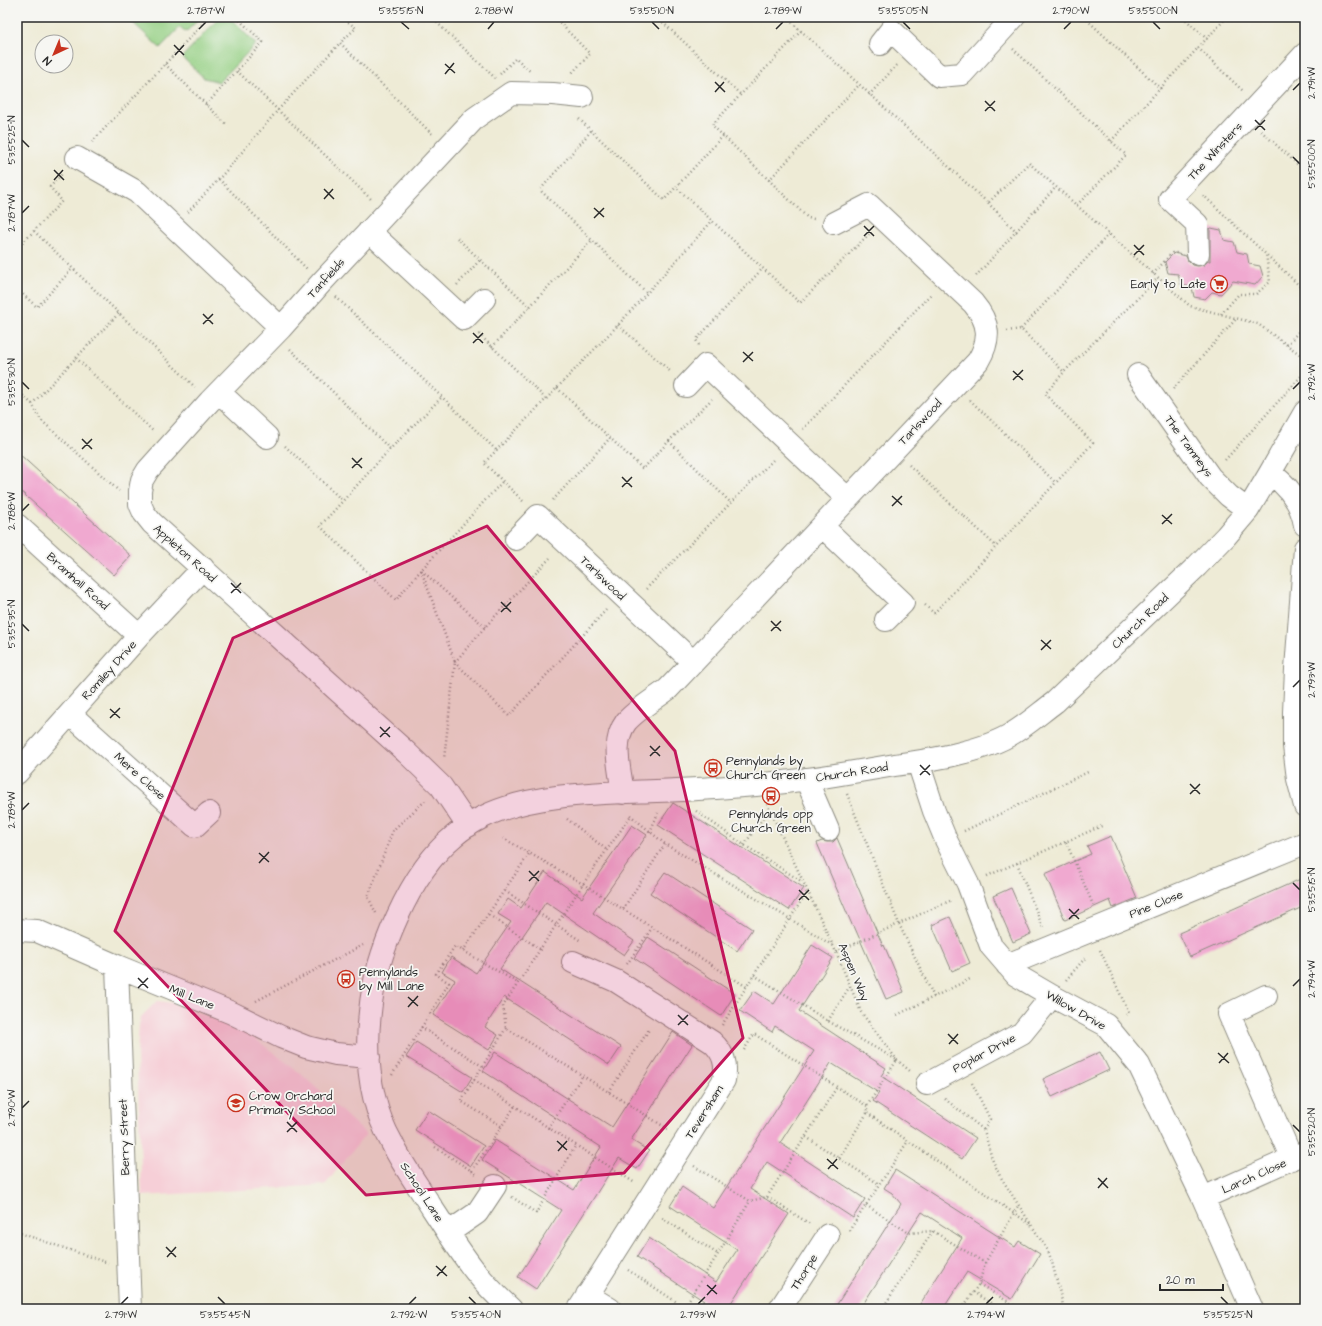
<svg xmlns="http://www.w3.org/2000/svg" width="1322" height="1326" font-family="'Architects Daughter',sans-serif">
	<style>
		.built { fill: #f6cfd7 }
		.green { fill: #95d084; stroke: #607e58 }
		.building { fill: #f0a9d0 }
		.lines { fill: none; stroke-linecap: round; stroke-linejoin: round }
		.minor-casing { stroke: #8c8b80; stroke-width: 24 }
		.path { stroke: #8c8b80; stroke-width: 2.5; stroke-dasharray: 1 3; stroke-linecap: butt }
		.minor { stroke: #fff; stroke-width: 22 }
		.marked { fill: #c2185b; fill-opacity: 0.2; stroke: #c2185b; stroke-width: 3; stroke-linejoin: round }
		.ticks { fill: none; stroke: #2b2b2b; stroke-width: 1.5 }
		.labels { text-anchor: middle; stroke-width: 3.5; stroke-linejoin: round; paint-order: stroke }
		.street-label { font-size: 12px; fill: #2b2b2b; stroke: #f6f6f2 }
		.poi-label { font-size: 12px; fill: #2b2b2b; stroke: #f6f6f2; text-anchor: start }
		.neatline { fill: none; stroke: #2b2b2b; stroke-width: 1.5 }
		.ticks-label { font-size: 10px; text-anchor: middle; fill: #2b2b2b }
	</style>
	<rect width="100%" height="100%" fill="#f6f6f2"/>
	<filter id="ink" filterUnits="userSpaceOnUse"><feTurbulence type="fractalNoise" baseFrequency=".025" numOctaves="2"/><feDisplacementMap in="SourceGraphic" scale="8" xChannelSelector="R" yChannelSelector="G"/><feConvolveMatrix kernelMatrix="1 2 1 2 8 2 1 2 1" color-interpolation-filters="sRGB"/></filter>
	<filter id="wash" filterUnits="userSpaceOnUse"><feTurbulence type="fractalNoise" baseFrequency=".012" numOctaves="4" result="noise"/><feDisplacementMap in="SourceGraphic" scale="16" xChannelSelector="R" yChannelSelector="G"/><feGaussianBlur stdDeviation="0.9" result="paint"/><feColorMatrix in="noise" values="0 0 0 0 0 0 0 0 0 0 0 0 0 0 0 0 0 1.4 0 .05"/><feComposite in="paint" operator="in"/></filter>
	<g filter="url(#wash)">
		<rect width="100%" height="100%" fill="#eeebd6"/>
		<!-- built -->
		<path class="built" d="M157,1001L173,1003L210,1017L239,1030L241,1028L300,1073L366,1134L325,1185L142,1196L137,1054L139,1025L141,1017Z"/>
		<!-- green -->
		<path class="green" d="M127,17H201L186,32L180,27L160,48Z
			M220,17H229L256,44L219,82L204,78L182,57Z"/>
		<g id="blocks">
			<!-- building -->
			<path class="building" d="M1211,228L1221,230L1224,240L1234,242L1237,252L1247,254L1249,264L1260,266L1263,276L1255,285L1233,281L1221,294L1212,292L1205,299L1194,297L1192,287L1181,285L1178,274L1168,273L1165,262L1174,253L1186,256L1188,261L1192,265L1198,266L1204,265L1208,261H1210V229Z
				M17,452L131,556L114,575L17,488Z
				M673,803L804,888L789,910L658,825Z
				M632,825L647,835L593,913L634,941L624,955L546,902L500,969L621,1047L609,1065L504,997L485,1027L498,1035L489,1050L433,1015L455,980L442,972L451,957L476,973L511,922L498,914L508,899L521,908L545,872L582,898Z
				M1111,836L1137,898L1113,908L1110,900L1065,920L1045,874L1091,854L1087,846Z
				M837,838L883,946L884,945L904,992L886,999L854,926L853,927L817,843L822,841L827,842H833Z
				M665,872L752,929L737,951L650,893Z
				M1305,877V906L1190,957L1179,933Z
				M1011,888L1031,934L1013,942L993,896Z
				M950,917L970,963L952,971L932,925Z
				M648,937L735,994L721,1016L634,958Z
				M812,945L833,958L799,1011L886,1068L881,1076L976,1138L962,1159L873,1101L879,1093L831,1063L780,1143L865,1199L853,1218L767,1162L750,1189L789,1214L727,1309H698L704,1301L637,1257L649,1238L716,1282L737,1250L670,1206L682,1187L713,1208L814,1051L775,1026L772,1032L740,1011L754,991L774,1004Z
				M673,1032L692,1045L631,1140L649,1151L637,1169L619,1158L536,1289L518,1277L561,1210L482,1160L495,1140L574,1190L601,1147L483,1071L495,1052L612,1127Z
				M416,1042L472,1077L463,1092L406,1057Z
				M1100,1052L1109,1070L1052,1097L1043,1079Z
				M428,1110L484,1146L471,1166L415,1130Z
				M895,1170L1015,1247L1019,1241L1040,1254L1012,1299L967,1272L943,1309H917L962,1238L922,1212L860,1309H834L901,1204L892,1193L884,1188Z"/>
		</g>
	</g>
	<g filter="url(#ink)">
		<use href="#blocks" fill-opacity="0" stroke="#8c8b80" stroke-width="1"/>
		<g class="lines">
			<!-- minor casing -->
			<g class="minor-casing">
				<path id="minor" d="M880,44L891,30L939,76L962,74L1014,17
					M77,158L137,192L281,328
					M369,231L464,319L484,299
					M1198,254L1197,224L1170,199L1305,54
					M1138,375L1210,477L1229,496L1248,510
					M686,386L706,365L848,499
					M219,392L267,437
					M1270,473C1289,486 1301,502 1305,525
					M17,525L139,636
					M822,526L903,603L886,620
					M516,539L538,516L693,662
					M1305,548L1296,669L1294,712V746L1298,779L1305,806
					M70,714L195,826L209,813
					M918,762L934,811L946,840L968,884L991,946L1016,975L1052,996L1106,1025L1139,1065L1203,1198L1252,1309
					M17,773L139,636L203,568
					M806,779L828,830
					M623,793C620,770 611,742 626,722C636,710 655,699 668,689L978,361C991,339 990,323 973,303L869,205L834,223
					M468,826L441,786L407,753L152,523L144,513L140,504V491L142,480L148,470L210,401L281,328L321,283L475,118L511,93L553,94L582,97
					M17,930L37,931L117,966L232,1013L281,1037L306,1047L336,1054L369,1057
					M573,962L616,981L712,1042C724,1053 727,1064 724,1080L579,1309
					M1007,965L1305,843
					M117,966L130,1309
					M1266,996L1229,1014L1292,1159
					M927,1084L1022,1033L1052,996
					M1203,1198L1304,1153
					M448,1233L477,1213L495,1186
					M587,1295L610,1309
					M511,1309C498,1297 486,1285 475,1271C459,1251 446,1229 432,1208C419,1187 403,1166 392,1143C370,1104 365,1057 370,1012C375,956 410,872 454,836C462,829 473,822 483,817C531,793 603,793 656,791C707,789 758,786 808,779C837,775 866,770 895,765C929,760 977,753 1008,736C1025,727 1040,713 1055,702L1197,566L1226,536L1248,510L1270,473L1305,412
					M780,1309L828,1235"/>
			</g>
			<!-- path -->
			<path class="path" d="M342,17L356,28L340,43L432,134
				M431,17L495,78
				M554,17L590,54L571,74
				M657,17L741,95
				M786,17L988,203L1029,163L1190,306L1258,324L1305,358
				M1084,17L1161,89
				M1183,17L1207,39
				M801,31L712,125L808,218L814,219
				M1198,48L1243,91
				M1013,49L1126,155L1077,205
				M165,64L227,125
				M237,71L371,199
				M500,74L516,58L531,72
				M869,95L898,64
				M206,105L263,42L236,17
				M579,119L664,200L676,187
				M591,131L540,190L647,293
				M1261,131L1305,171
				M723,136L676,187L800,303L869,234
				M1111,141L1227,17
				M92,142L209,17
				M219,179L307,269
				M769,180L859,85
				M1203,195L1305,291
				M988,203L1017,232
				M188,212L219,179L278,110L340,43
				M34,231L195,387
				M457,238L530,307
				M17,249L62,201L50,187L62,174
				M1153,274L1172,253H1177
				M976,276L1056,187
				M457,285L480,260
				M17,289L37,307L73,268
				M336,297L442,397L496,450
				M1221,314L1239,294H1256L1270,282L1266,254
				M618,325L671,372
				M1021,329L1109,234
				M1007,331L1021,329L1064,372L1158,278
				M479,334L546,399
				M699,345L696,340L763,268
				M1287,345L1305,324
				M492,347L592,240
				M290,349L390,449
				M76,358L154,432
				M557,388L643,469L669,441L712,399
				M1173,389L1237,318
				M17,390L32,404L41,420L119,491
				M970,400L1056,483
				M32,404L119,313
				M803,429L932,293
				M669,441L731,503
				M285,446L343,501
				M1225,460L1305,372
				M909,465L996,546
				M553,500L610,438
				M523,501L484,463L618,325L712,221
				M550,558L485,627L455,662L509,716L606,610
				M421,570L455,662L444,759
				M421,570L396,600L320,526L390,449L442,397
				M646,589L775,458
				M925,605L934,613L1093,443L1045,394L1064,372
				M485,627L421,570L503,481
				M847,794L899,924L934,997
				M767,804L836,952L861,1012L897,1060L910,1071
				M696,811L744,845L801,881
				M630,815L665,844L790,919L832,945
				M630,817L583,884L503,1006L506,1028L668,1129
				M567,819L607,850
				M964,831L1090,771
				M650,832L658,813
				M503,838L583,884L747,987
				M1066,842L1094,907
				M744,845L769,809
				M1017,863L1043,928
				M987,876L1104,825
				M505,891L581,941
				M623,909L665,844
				M376,913L368,897L393,830L425,801
				M489,915L540,949
				M1100,950L1129,1013L1126,1015
				M463,951L529,854
				M836,952L952,900
				M627,964L652,928
				M754,975L828,1021L897,1060L867,1106
				M1066,980L1086,957
				M256,1001L363,945
				M897,1015L972,978
				M828,1021L850,986
				M722,1025L807,892
				M421,1027L482,1066
				M744,1050L754,1034L867,1106V1113L1030,1224
				M392,1075L449,983L436,974L455,946L518,983
				M474,1080L635,1183
				M972,1083L990,1119L984,1130L992,1159L1000,1176L1048,1251L1052,1262L1064,1309
				M609,1092L650,1028
				M945,1099L984,1130
				M501,1126L461,1101L506,1028
				M548,1128L583,1075
				M806,1137L879,1184
				M435,1147L478,1175
				M839,1158L867,1113
				M694,1166L750,1201L767,1197L810,1224
				M472,1171L515,1106
				M512,1197L536,1213L576,1145
				M767,1197L837,1087
				M866,1205L909,1233L933,1231L985,1263
				M662,1218L718,1254
				M849,1231L908,1141
				M17,1232L108,1263
				M628,1270L684,1307
				M979,1284L1020,1309
				M973,1292L1000,1309
				M683,1309L718,1254L750,1201
				M882,1309L933,1231
				M962,1309L979,1284L985,1263L1018,1206"/>
			<!-- minor -->
			<use href="#minor" class="minor"/>
		</g>
	</g>
	<!-- marked area -->
	<path class="marked" d="M487,526L675,751L743,1038L624,1173L366,1195L115,931L233,638Z"/>
	<!-- ticks -->
	<path class="ticks" d="M401,22L409,29M652,22L659,29M903,22L910,29M1153,22L1160,29M199,29L206,22M488,29L494,22M776,29L783,22M1064,29L1071,22M174,45L184,55M175,55L184,45M445,64L455,73M445,74L454,63M715,82L725,92M1293,90L1300,83M715,92L724,82M985,101L995,111M985,111L995,101M1255,120L1265,130M1255,130L1265,120M22,140L29,147M1293,157L1300,164M54,170L64,180M54,180L63,170M324,189L334,199M324,199L333,189M594,208L604,217M22,213L29,206M594,218L604,208M864,226L874,236M864,236L874,226M1134,245L1144,255M1134,255L1144,245M203,314L213,324M203,324L213,314M473,333L483,343M473,343L483,333M743,352L753,361M743,362L753,352M1013,371L1023,380M1013,380L1023,370M22,382L29,389M1293,389L1300,382M82,439L92,449M82,449L92,439M352,458L362,468M352,468L362,458M622,477L632,487M622,487L632,477M892,496L902,505M892,506L902,496M22,511L29,504M1162,515L1172,524M1162,524L1172,514M231,583L241,593M231,593L241,583M501,602L511,612M501,612L511,602M771,621L781,631M22,624L29,631M771,631L781,621M1041,640L1051,649M1041,650L1051,640M1293,687L1300,680M110,709L120,718M110,718L120,708M380,727L390,737M380,737L390,727M650,746L660,756M650,756L660,746M920,765L930,775M920,775L930,765M1190,784L1200,794M1190,794L1200,784M22,810L29,803M259,853L269,862M259,863L269,852M529,871L539,881M529,881L539,871M1293,883L1300,890M799,890L809,900M799,900L809,890M1069,909L1079,919M1069,919L1079,909M138,978L148,988M1293,986L1300,979M138,988L148,978M408,997L418,1006M408,1007L418,996M678,1015L688,1025M678,1025L688,1015M948,1034L958,1044M949,1044L958,1034M1218,1053L1229,1063M1219,1063L1228,1053M22,1108L29,1101M287,1122L297,1132M1293,1125L1300,1132M287,1132L297,1122M557,1141L567,1150M558,1151L567,1141M827,1159L838,1169M828,1169L837,1159M1098,1178L1108,1188M1098,1188L1107,1178M166,1247L176,1257M167,1257L176,1247M436,1266L447,1276M437,1276L446,1266M707,1285L717,1294M707,1295L716,1285M218,1297L225,1304M469,1297L476,1304M1221,1297L1228,1304M121,1304L128,1297M409,1304L416,1297M698,1304L705,1297M986,1304L993,1297"/>
	<!-- icons -->
	<defs>
		<g id="supermarket-ring" transform="scale(0.9)"><circle r="9.5" fill="#f6f6f2" stroke="#c8321e" stroke-width="1.5"/><path d="M-6-5.5h2.5l.6 2H6L4.5 2H-2.5L-4.4-4H-6ZM-1.5 3.2a1.3 1.3 0 1 0 .1 0ZM3 3.2a1.3 1.3 0 1 0 .1 0Z" fill="#c8321e"/></g>
		<g id="bus-ring" transform="scale(0.9)"><circle r="9.5" fill="#f6f6f2" stroke="#c8321e" stroke-width="1.5"/><path d="M-5-6H5V4H4V6H2V4H-2V6H-4V4H-5ZM-3.5-4V0h7V-4ZM-3.5 1.2v1.5H-2V1.2ZM2 1.2v1.5H3.5V1.2Z" fill="#c8321e"/></g>
		<g id="school-ring" transform="scale(0.9)"><circle r="9.5" fill="#f6f6f2" stroke="#c8321e" stroke-width="1.5"/><path d="M0-5L7-2L0 1L-7-2ZM-4 1L0 2.5L4 1V4Q0 6-4 4Z" fill="#c8321e"/></g>
	</defs>
	<g fill-rule="evenodd">
		<use href="#supermarket-ring" x="1219" y="284"/>
		<use href="#bus-ring" x="713" y="768"/>
		<use href="#bus-ring" x="771" y="796"/>
		<use href="#bus-ring" x="346" y="979"/>
		<use href="#school-ring" x="236" y="1103"/>
	</g>
	<g class="labels">
		<!-- street labels -->
		<g class="street-label">
			<text transform="translate(1215 151) rotate(-47)" y="4">The Winsters</text>
			<text transform="translate(326 278) rotate(-48)" y="4">Tanfields</text>
			<text transform="translate(920 422) rotate(-47)" y="4">Tarlswood</text>
			<text transform="translate(1189 446) rotate(54)" y="4">The Tamneys</text>
			<text transform="translate(185 553) rotate(42)" y="4">Appleton Road</text>
			<text transform="translate(603 578) rotate(44)" y="4">Tarlswood</text>
			<text transform="translate(78 581) rotate(42)" y="4">Bramhall Road</text>
			<text transform="translate(1140 621) rotate(-44)" y="4">Church Road</text>
			<text transform="translate(109 670) rotate(-48)" y="4">Romiley Drive</text>
			<text transform="translate(852 772) rotate(-9)" y="4">Church Road</text>
			<text transform="translate(140 776) rotate(42)" y="4">Mere Close</text>
			<text transform="translate(1156 904) rotate(-22)" y="4">Pine Close</text>
			<text transform="translate(854 972) rotate(67)" y="4">Aspen Way</text>
			<text transform="translate(192 997) rotate(22)" y="4">Mill Lane</text>
			<text transform="translate(1076 1010) rotate(30)" y="4">Willow Drive</text>
			<text transform="translate(984 1053) rotate(-28)" y="4">Poplar Drive</text>
			<text transform="translate(704 1112) rotate(-58)" y="4">Teversham</text>
			<text transform="translate(124 1137) rotate(-92)" y="4">Berry Street</text>
			<text transform="translate(1254 1176) rotate(-24)" y="4">Larch Close</text>
			<text transform="translate(422 1192) rotate(57)" y="4">School Lane</text>
			<text transform="translate(804 1272) rotate(-58)" y="4">Thorpe</text>
		</g>
		<!-- poi labels -->
		<g class="poi-label">
			<text x="1206" y="288" text-anchor="end">Early to Late</text>
			<text x="726" y="765">Pennylands by<tspan x="726" dy="14">Church Green</tspan></text>
			<text x="771" y="818" text-anchor="middle">Pennylands opp<tspan x="771" dy="14">Church Green</tspan></text>
			<text x="359" y="976">Pennylands<tspan x="359" dy="14">by Mill Lane</tspan></text>
			<text x="249" y="1100">Crow Orchard<tspan x="249" dy="14">Primary School</tspan></text>
		</g>
	</g>
	<!-- margin -->
	<rect width="1322" height="1326" fill="none" stroke="#f6f6f2" stroke-width="44"/>
	<!-- north arrow -->
	<g transform="translate(54 54) rotate(224)"><circle r="19" fill="#f6f6f2" stroke="#a5a5a2"/>
	<path d="M0-3L7 15L0 10L-7 15Z" fill="#c8321e"/>
	<text y="-6" font-size="11" font-weight="bold" text-anchor="middle" fill="#2b2b2b">N</text>
	</g>
	<!-- scale -->
	<path d="M1160 1284v6h63v-6" fill="none" stroke="#2b2b2b" stroke-width="2"/>
	<text x="1166" y="1284" font-size="12" fill="#2b2b2b" stroke="#f6f6f2" stroke-width="3" paint-order="stroke">20 m</text>
	<rect x="22" y="22" width="1278" height="1282" class="neatline"/>
	<g class="ticks-label">
		<text x="206" y="14">2.787°W</text>
		<text x="401" y="14">53.5515°N</text>
		<text x="494" y="14">2.788°W</text>
		<text x="652" y="14">53.5510°N</text>
		<text x="783" y="14">2.789°W</text>
		<text x="903" y="14">53.5505°N</text>
		<text x="1071" y="14">2.790°W</text>
		<text x="1153" y="14">53.5500°N</text>
		<text transform="translate(1311 83) rotate(-90)" y="4">2.791°W</text>
		<text transform="translate(11 140) rotate(-90)" y="4">53.5525°N</text>
		<text transform="translate(1311 164) rotate(-90)" y="4">53.5500°N</text>
		<text transform="translate(11 213) rotate(-90)" y="4">2.787°W</text>
		<text transform="translate(11 382) rotate(-90)" y="4">53.5530°N</text>
		<text transform="translate(1311 382) rotate(-90)" y="4">2.792°W</text>
		<text transform="translate(11 511) rotate(-90)" y="4">2.788°W</text>
		<text transform="translate(11 624) rotate(-90)" y="4">53.5535°N</text>
		<text transform="translate(1311 680) rotate(-90)" y="4">2.793°W</text>
		<text transform="translate(11 810) rotate(-90)" y="4">2.789°W</text>
		<text transform="translate(1311 890) rotate(-90)" y="4">53.5515°N</text>
		<text transform="translate(1311 979) rotate(-90)" y="4">2.794°W</text>
		<text transform="translate(11 1108) rotate(-90)" y="4">2.790°W</text>
		<text transform="translate(1311 1132) rotate(-90)" y="4">53.5520°N</text>
		<text x="121" y="1318">2.791°W</text>
		<text x="225" y="1318">53.5545°N</text>
		<text x="409" y="1318">2.792°W</text>
		<text x="476" y="1318">53.5540°N</text>
		<text x="698" y="1318">2.793°W</text>
		<text x="986" y="1318">2.794°W</text>
		<text x="1228" y="1318">53.5525°N</text>
	</g>
</svg>
